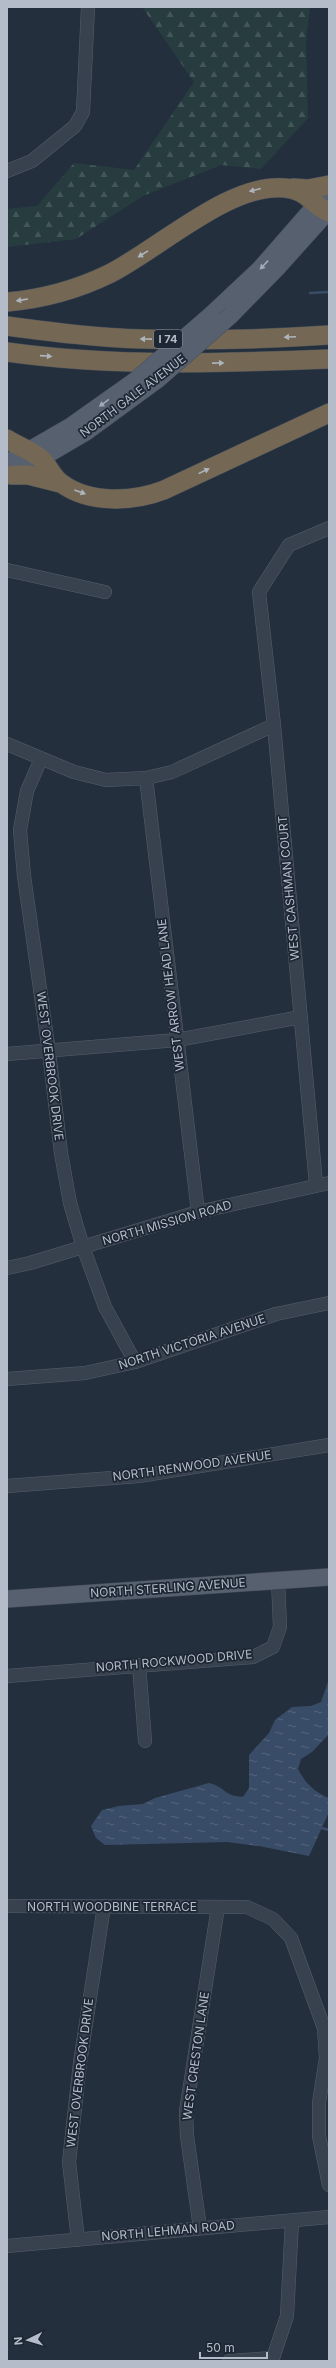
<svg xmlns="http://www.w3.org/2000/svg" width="336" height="2368" font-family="Inter,sans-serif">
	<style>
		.forest { fill: url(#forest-firs) }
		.water { fill: url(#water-ripples) }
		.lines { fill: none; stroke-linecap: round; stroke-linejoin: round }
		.stream { stroke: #394c67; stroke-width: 2.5 }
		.minor-casing { stroke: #565f6c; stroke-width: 14 }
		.major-casing { stroke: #414a57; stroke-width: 18 }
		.highway-casing { stroke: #434c59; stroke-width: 20 }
		.minor { stroke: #38414e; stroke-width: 13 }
		.major { stroke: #56606e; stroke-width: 17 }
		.highway { stroke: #746855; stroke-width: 19 }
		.major-bridge-casing { stroke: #414a57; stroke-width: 18; stroke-linecap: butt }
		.major-bridge { stroke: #56606e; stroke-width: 17 }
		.oneway { fill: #aeb4bd }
		.oneway2 { fill: #a1aab7 }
		.labels { text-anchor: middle; stroke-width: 3.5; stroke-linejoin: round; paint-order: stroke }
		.shield { fill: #1d2633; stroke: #878f9c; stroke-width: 1 }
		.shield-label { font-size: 11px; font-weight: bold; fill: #b4bcc9 }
		.street-label { font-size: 12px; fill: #b4bcc9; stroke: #1d2633 }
	</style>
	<defs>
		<pattern id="forest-firs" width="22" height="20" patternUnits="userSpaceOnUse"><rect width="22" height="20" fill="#263c3f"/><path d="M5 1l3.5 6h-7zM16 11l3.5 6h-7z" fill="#435659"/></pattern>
		<pattern id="water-ripples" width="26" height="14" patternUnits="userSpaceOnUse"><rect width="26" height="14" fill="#394c67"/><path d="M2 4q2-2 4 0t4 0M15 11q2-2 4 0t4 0" fill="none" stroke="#53647b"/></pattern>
	</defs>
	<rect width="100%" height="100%" fill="#242f3e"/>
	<!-- forest -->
	<path class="forest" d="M142,7H310L306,40L308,118L261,169L221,165L143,196L76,239L7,247V209L37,206L74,163L134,170L194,82Z"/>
	<!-- water -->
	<path class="water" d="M329,1679V1734L312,1752L301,1759L298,1769C305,1783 314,1792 329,1798V1812L309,1856L259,1846L227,1842L105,1845L96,1838L91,1826L102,1810L119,1806L143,1804L155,1798L209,1783C226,1787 223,1796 243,1797L249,1788V1755L269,1733L275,1720L292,1707L311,1706L321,1702Z"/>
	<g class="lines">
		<!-- stream -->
		<path class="stream" d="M310,293L329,292
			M322,1828L329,1830"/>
		<!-- minor casing -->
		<g class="minor-casing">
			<path id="minor" d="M7,171L32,161L75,126L83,112L88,7
				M7,570L105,592
				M7,744L74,772L106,780L146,778L172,772L274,725
				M41,759L27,791L20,830L24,876L49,1052L61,1153L70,1203L83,1247L105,1307L135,1362
				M146,778L198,1212
				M7,1054L177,1040L301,1017
				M316,1184L274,725L259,592L289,545L329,528
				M7,1268L30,1263L198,1212L329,1183
				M7,1379L85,1373L135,1362L276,1314L329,1303
				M7,1486L139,1476L329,1445
				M139,1665L145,1741
				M7,1676L253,1657L273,1647L280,1627L278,1580
				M7,1906L247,1907L273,1919L291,1938L324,2028L326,2058L319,2103V2136L329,2185
				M200,2228L187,2136L186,2111L218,1907
				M78,2240L69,2162L80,2063L104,1906
				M7,2246L329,2217
				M229,2361L273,2358
				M272,2361L287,2316L292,2221"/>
		</g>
		<!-- major casing -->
		<g class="major-casing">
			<path id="major" d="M211,315L260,269L329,190
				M231,315L277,268L329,210
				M7,463L71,426L136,380
				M11,476L86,432L157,380
				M7,1599L329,1577"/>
		</g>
		<!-- highway casing -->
		<g class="highway-casing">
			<path id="highway" d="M293,188L308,189L329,185
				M7,302C42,299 78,289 109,274C159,249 230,182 285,188C308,190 312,206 329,212
				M7,326C52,332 98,338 143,339C205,341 267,339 329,335
				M7,352C113,367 222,363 329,359
				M7,439C17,446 33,451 41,459C49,466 52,477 61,483C89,504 133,502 164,490L329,413
				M13,475H28L60,483"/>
		</g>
		<!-- minor -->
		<use href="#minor" class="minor"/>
		<!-- major -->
		<use href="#major" class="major"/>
		<!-- highway -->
		<use href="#highway" class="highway"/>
		<!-- major-bridge casing -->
		<g class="major-bridge-casing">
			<path id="major-bridge" d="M136,380L211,315
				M157,380L231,315"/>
		</g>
		<!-- major-bridge -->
		<use href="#major-bridge" class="major-bridge"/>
	</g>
	<!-- one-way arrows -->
	<defs><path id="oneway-solid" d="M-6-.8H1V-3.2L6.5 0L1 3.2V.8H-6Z"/></defs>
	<g class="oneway">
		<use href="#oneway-solid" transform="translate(255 190) rotate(166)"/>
		<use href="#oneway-solid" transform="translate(143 254) rotate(148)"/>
		<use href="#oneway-solid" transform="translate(22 300) rotate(171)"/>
		<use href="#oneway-solid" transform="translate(290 337) rotate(177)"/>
		<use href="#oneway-solid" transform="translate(146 339) rotate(-179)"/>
		<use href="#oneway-solid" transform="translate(46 356) rotate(4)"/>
		<use href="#oneway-solid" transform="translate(218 363) rotate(-1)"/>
		<use href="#oneway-solid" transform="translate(204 471) rotate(-26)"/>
		<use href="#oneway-solid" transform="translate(80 492) rotate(20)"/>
	</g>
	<g class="oneway2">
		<use href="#oneway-solid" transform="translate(264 265) rotate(133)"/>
		<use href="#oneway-solid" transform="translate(104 403) rotate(144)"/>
	</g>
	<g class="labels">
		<!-- shield labels -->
		<rect class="shield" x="154" y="330" width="28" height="18" rx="3"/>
		<g class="shield-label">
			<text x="168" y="343">I 74</text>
		</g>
		<!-- street labels -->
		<g class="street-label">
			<text transform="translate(133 396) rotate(-37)" y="4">NORTH GALE AVENUE</text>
			<text transform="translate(289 888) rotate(-95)" y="4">WEST CASHMAN COURT</text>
			<text transform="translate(171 995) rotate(-97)" y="4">WEST ARROW HEAD LANE</text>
			<text transform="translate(50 1066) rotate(83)" y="4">WEST OVERBROOK DRIVE</text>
			<text transform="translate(167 1223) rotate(-16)" y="4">NORTH MISSION ROAD</text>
			<text transform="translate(192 1342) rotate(-18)" y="4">NORTH VICTORIA AVENUE</text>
			<text transform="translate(192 1466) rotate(-8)" y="4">NORTH RENWOOD AVENUE</text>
			<text transform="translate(168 1588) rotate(-4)" y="4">NORTH STERLING AVENUE</text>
			<text transform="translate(174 1661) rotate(-5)" y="4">NORTH ROCKWOOD DRIVE</text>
			<text x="112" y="1911">NORTH WOODBINE TERRACE</text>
			<text transform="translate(196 2056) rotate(-82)" y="4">WEST CRESTON LANE</text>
			<text transform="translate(80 2073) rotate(-83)" y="4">WEST OVERBROOK DRIVE</text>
			<text transform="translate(168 2231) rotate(-5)" y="4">NORTH LEHMAN ROAD</text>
		</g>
	</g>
	<!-- border -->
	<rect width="336" height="2368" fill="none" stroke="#b4bcc9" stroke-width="16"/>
	<!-- north arrow -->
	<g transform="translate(28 2340) rotate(265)" stroke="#1d2633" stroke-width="3" paint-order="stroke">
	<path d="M0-3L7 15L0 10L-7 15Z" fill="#b4bcc9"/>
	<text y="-6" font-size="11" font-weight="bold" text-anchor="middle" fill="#b4bcc9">N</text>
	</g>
	<!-- scale -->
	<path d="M200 2352v6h67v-6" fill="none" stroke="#b4bcc9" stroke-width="2"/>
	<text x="206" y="2352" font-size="12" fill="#b4bcc9" stroke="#1d2633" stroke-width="3" paint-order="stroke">50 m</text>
</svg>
